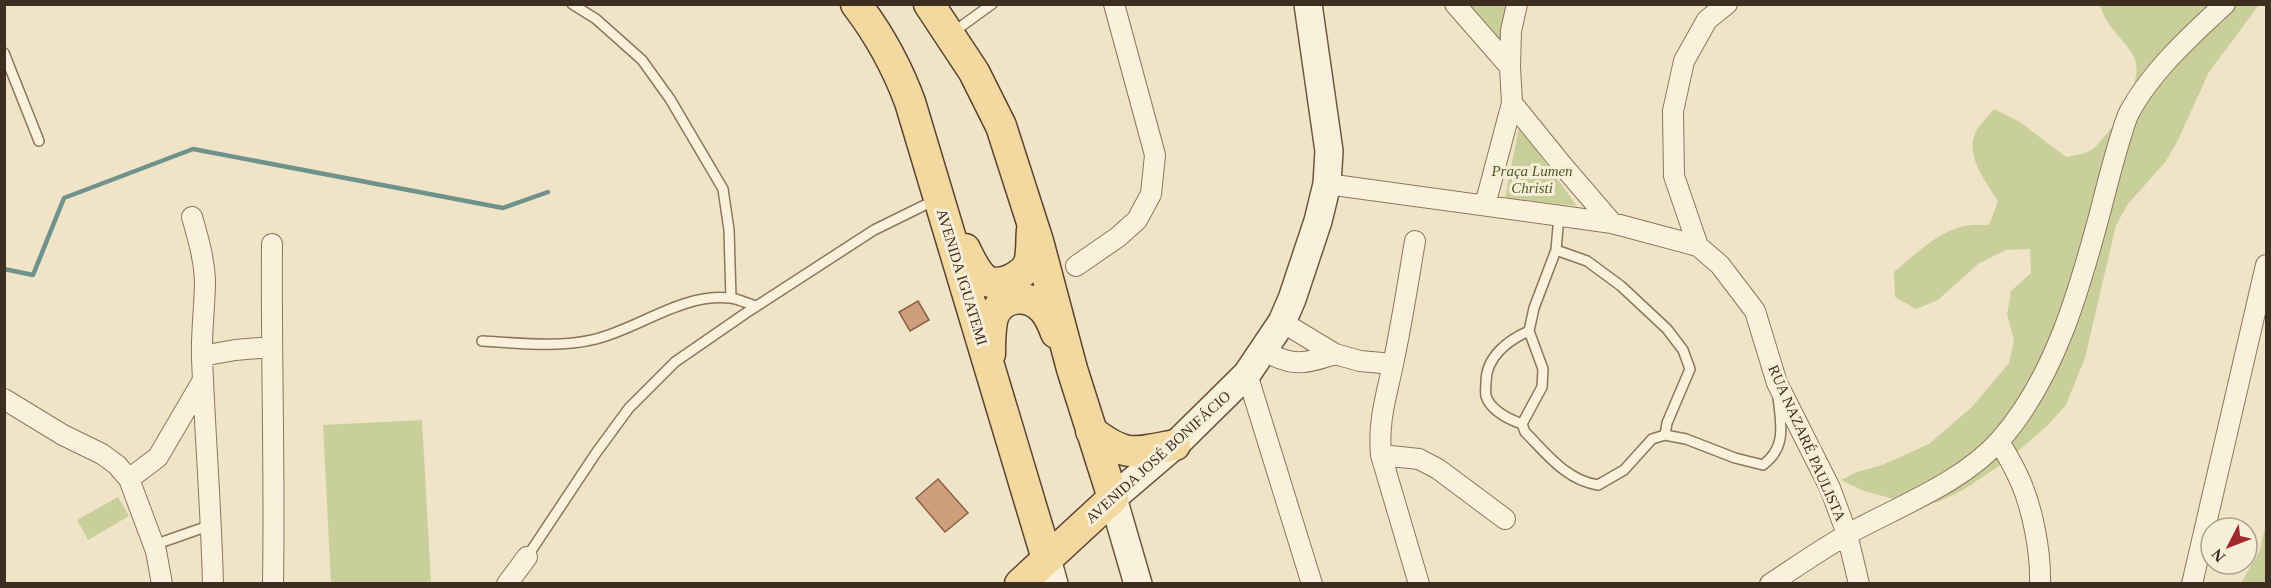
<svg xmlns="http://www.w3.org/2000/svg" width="2271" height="588" font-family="'Times New Roman',serif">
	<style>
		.green { fill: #c9cf9b }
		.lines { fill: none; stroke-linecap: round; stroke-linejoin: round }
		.stream { stroke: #6f938a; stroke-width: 4.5 }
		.building { fill: #cf9f7d; stroke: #8d5f41; stroke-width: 1.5 }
		.service-casing { stroke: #8d765c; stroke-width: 12 }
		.minor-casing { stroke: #8d765c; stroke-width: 22 }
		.secondary-casing { stroke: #6f573f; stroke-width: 30 }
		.primary-casing { stroke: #5b4430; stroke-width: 33 }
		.service { stroke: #faf1dc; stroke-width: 9 }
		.minor { stroke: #faf1dc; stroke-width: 20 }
		.secondary { stroke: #faf1dc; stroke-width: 27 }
		.primary { stroke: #f3d9a0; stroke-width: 30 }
		.labels { text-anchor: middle; stroke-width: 6; stroke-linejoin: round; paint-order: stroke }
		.park-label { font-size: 15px; font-style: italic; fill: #4d5a26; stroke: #f7eed8 }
		.street-label { font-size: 15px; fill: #3d2e20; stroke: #f7eed8 }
	</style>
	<rect width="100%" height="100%" fill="#f0e4c8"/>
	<!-- green -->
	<path class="green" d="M1468,5H1510L1500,40Z
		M2100,5H2259L2209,72L2178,140L2166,161L2128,204L2116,225L2085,358L2066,405L2048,425L2008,460L1963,490L1938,502L1914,503L1890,498L1864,491L1841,480L1857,472L1882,465L1929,444L1972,407L2009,363L2014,340L2007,315L2011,291L2031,273L2030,249L2006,250L1978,264L1938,300L1916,309L1895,297L1894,272C1915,255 1938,231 1965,226C1973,224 1982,225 1989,225L1998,201C1985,181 1962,152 1978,128C1983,121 1989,115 1994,109L2020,122L2066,157C2074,155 2086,154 2093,149C2111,133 2148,80 2133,55C2122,37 2106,27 2100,5Z
		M1519,127L1577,206L1505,198Z
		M422,420L431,583H331L323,425Z
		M118,497L129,516L88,540L77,520Z
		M2266,523V583H2241L2260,550Z"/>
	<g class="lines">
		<!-- stream -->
		<path class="stream" d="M4,269L33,275L64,198L193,149L503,208L548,192"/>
	</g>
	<!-- building -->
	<path class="building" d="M918,301L929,320L910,331L899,312Z
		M938,479L968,513L945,532L916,498Z"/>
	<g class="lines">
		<!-- service casing -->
		<g class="service-casing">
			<path id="service" d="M572,4L596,19L642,60L670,99L723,189L729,230L731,298
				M952,33L992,4
				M4,53L39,141
				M1559,216L1556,250L1534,308L1529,331L1543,369L1542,387L1522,424L1525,432C1547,454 1566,480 1598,485L1624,470L1652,439L1665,435L1686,439L1735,458L1763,465C1787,447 1781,424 1778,397
				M1556,250L1587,261L1621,286L1667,329L1683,350L1690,369L1667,423L1665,435
				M482,341C519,343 560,348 596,339C640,328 682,293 730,298C739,299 748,304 756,306
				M1522,424C1508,419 1491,411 1486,396C1485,392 1486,386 1486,382C1486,357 1508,340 1529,331
				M154,545L211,525
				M527,557L596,453L629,408L675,362L746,313L874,230L935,200"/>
		</g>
		<!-- minor casing -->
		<g class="minor-casing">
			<path id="minor" d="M1455,4L1510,67
				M1517,4L1511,31L1510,67L1512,103L1563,166L1612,223
				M1727,4L1707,20L1684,61L1673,111L1674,176L1698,246L1720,265L1755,311L1777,383L1830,488L1847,534L1859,584
				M1327,184L1612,223L1698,246
				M1485,205L1512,103
				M192,217C198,238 204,258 205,280C205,306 201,332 202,358C205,434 211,508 213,584
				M1415,241C1408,282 1402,323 1393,364C1386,398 1378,420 1381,455L1419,584
				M272,244C271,357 275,470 273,584
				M1076,266L1118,237L1137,220L1151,194L1155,155L1114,4
				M1282,322L1335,354L1360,361L1393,364
				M1264,351C1293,367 1305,364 1335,354
				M202,356L235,350L271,347
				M1247,374L1312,584
				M4,399L63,435L102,454L117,465L129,479L156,551L162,584
				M1999,441C2005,452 2012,463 2017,474C2032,504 2041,551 2040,584
				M1381,455L1419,459L1438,469L1505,519
				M129,479L158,457L203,380
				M507,584L527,557
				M1770,584C1796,567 1823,548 1850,533C1899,506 1963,482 2000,440C2055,378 2080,288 2101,209C2107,185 2113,162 2120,139C2123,130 2125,121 2129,113C2150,73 2191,35 2225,4
				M2192,584L2266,265"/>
		</g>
		<!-- secondary casing -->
		<g class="secondary-casing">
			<path id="secondary" d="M1047,559L1054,584
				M1138,584L1113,498L1175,445L1247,374L1282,322L1292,299L1318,221L1327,184L1329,151L1308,4"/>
		</g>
		<!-- primary casing -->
		<g class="primary-casing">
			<path id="primary" d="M856,4C879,34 897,67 910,102L1047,559
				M929,4L974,72L1001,126L1038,241L1072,369L1113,498L1020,584
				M965,249C976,271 984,292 1012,279C1018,276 1026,270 1029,263C1032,254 1031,240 1032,230
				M990,354C990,342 990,328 993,317C1001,295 1028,293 1043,309C1049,315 1053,325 1056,333
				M1091,431C1126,458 1134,453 1175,445"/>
		</g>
		<!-- service -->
		<use href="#service" class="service"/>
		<!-- minor -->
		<use href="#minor" class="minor"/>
		<!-- secondary -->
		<use href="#secondary" class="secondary"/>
		<!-- primary -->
		<use href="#primary" class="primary"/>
	</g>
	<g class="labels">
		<!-- park labels -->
		<g class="park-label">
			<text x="1532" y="176">Praça Lumen<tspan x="1532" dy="17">Christi</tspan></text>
		</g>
		<!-- street labels -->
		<g class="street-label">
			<text transform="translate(962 277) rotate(73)" y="5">AVENIDA IGUATEMI</text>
			<text transform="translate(1807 443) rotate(66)" y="5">RUA NAZARÉ PAULISTA</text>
			<text transform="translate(1158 457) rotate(-42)" y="5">AVENIDA JOSÉ BONIFÁCIO</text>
		</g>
	</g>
	<!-- border -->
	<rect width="2271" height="588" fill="none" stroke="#3d2e20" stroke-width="12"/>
	<!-- north arrow -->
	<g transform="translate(2229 546) rotate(228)"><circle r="28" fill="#f7eed8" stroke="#ada18e" stroke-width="1.5"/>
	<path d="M0-4.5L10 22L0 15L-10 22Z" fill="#9e2a2b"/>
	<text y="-9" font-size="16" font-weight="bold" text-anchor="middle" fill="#3d2e20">N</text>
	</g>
</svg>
